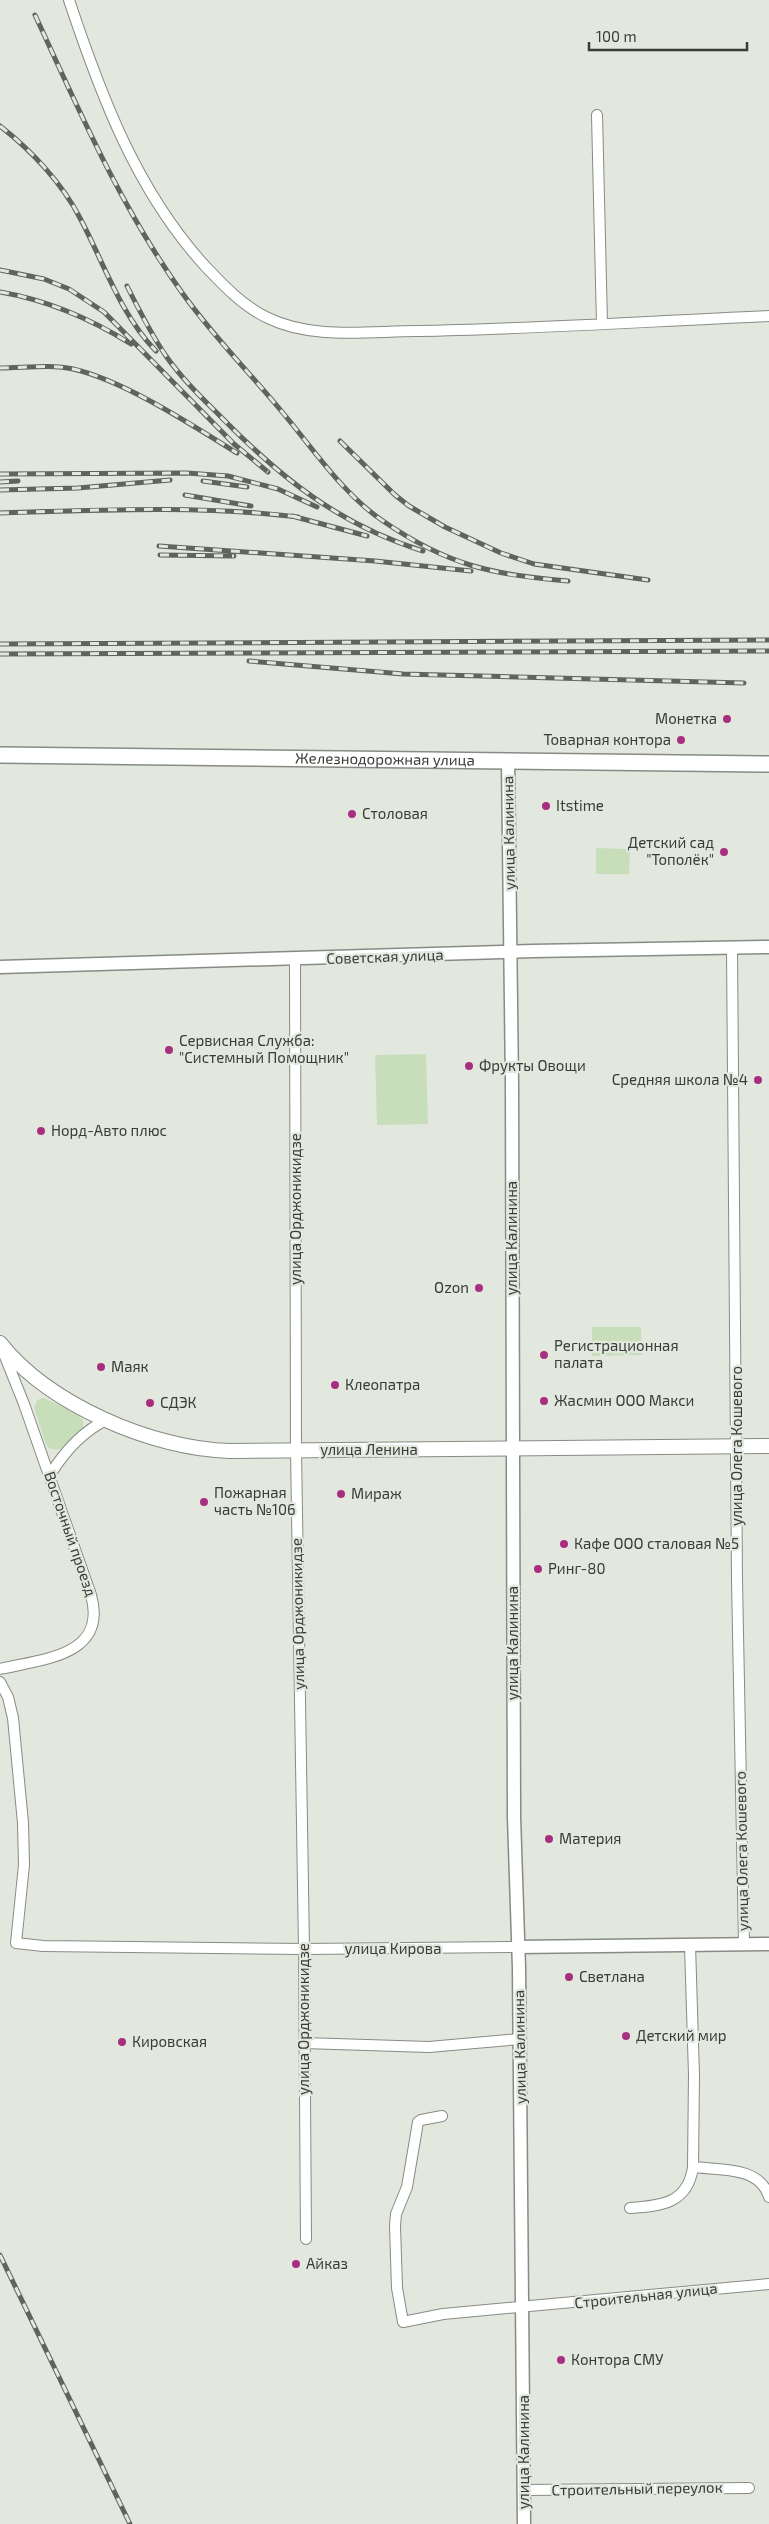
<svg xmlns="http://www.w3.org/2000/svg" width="769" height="2524" font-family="'Exo 2',sans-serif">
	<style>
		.green { fill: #c8debb }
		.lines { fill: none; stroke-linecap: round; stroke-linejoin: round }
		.minor-casing { stroke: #868c83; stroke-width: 12 }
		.tertiary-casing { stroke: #868c83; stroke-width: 15 }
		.secondary-casing { stroke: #868c83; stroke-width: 16 }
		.primary-casing { stroke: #868c83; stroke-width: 18 }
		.minor { stroke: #fff; stroke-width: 10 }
		.tertiary { stroke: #fff; stroke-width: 12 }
		.secondary { stroke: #fff; stroke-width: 14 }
		.primary { stroke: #fff; stroke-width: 15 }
		.rail-casing { stroke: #60635e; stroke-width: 5 }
		.rail { stroke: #e2e8de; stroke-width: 3; stroke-dasharray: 9; stroke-linecap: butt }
		.poi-dot { fill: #aa2e80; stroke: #e2e8de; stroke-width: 2 }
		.labels { text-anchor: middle; stroke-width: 4.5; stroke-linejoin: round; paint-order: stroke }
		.poi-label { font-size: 15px; fill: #3a3c38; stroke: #e2e8de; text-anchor: start }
		.street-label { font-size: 15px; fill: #3a3c38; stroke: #e2e8de }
	</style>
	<rect width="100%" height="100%" fill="#e2e8de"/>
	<!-- green -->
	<path class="green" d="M596,848L630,849L629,874H596Z
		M426,1054L428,1124L377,1125L375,1055Z
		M592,1327H641L642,1355L592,1356Z
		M44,1398L77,1413L83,1420V1428C74,1437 59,1459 46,1445L34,1408L37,1400Z"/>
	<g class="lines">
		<!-- minor casing -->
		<g class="minor-casing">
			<path id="minor" d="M69,0C101,96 137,192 206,267C224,286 244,307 268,318C313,340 369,331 417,331C535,329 652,321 769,316
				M597,115L602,324
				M732,948L737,1580L744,1944
				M295,959L296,1450L304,1949L306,2239
				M50,1475C64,1452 83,1431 108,1419
				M0,1669C43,1659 108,1656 91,1595L24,1404L2,1349
				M0,1682L8,1697L13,1718L23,1823L24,1865L16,1943L43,1946L304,1949L517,1947
				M690,1945L694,2075L693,2167C719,2170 760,2166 769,2197
				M304,2043L429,2047L520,2039
				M442,2116L421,2120L418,2122L407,2187L396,2214L395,2226L397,2288L403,2322L443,2314L769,2284
				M630,2208C662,2206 688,2203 693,2167
				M525,2490L749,2488"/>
		</g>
		<!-- tertiary casing -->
		<g class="tertiary-casing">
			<path id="tertiary" d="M508,761L512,1085L514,1817L519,1968L524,2524
				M0,967L533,951L769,947
				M517,1947L769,1944"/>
		</g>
		<!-- secondary casing -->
		<g class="secondary-casing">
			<path id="secondary" d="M0,1343C49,1405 153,1449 230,1451L769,1446"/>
		</g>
		<!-- primary casing -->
		<g class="primary-casing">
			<g id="primary">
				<path id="s1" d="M0,755L769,764"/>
			</g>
		</g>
		<!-- minor -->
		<use href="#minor" class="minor"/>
		<!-- tertiary -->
		<use href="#tertiary" class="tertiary"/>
		<!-- secondary -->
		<use href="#secondary" class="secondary"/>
		<!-- primary -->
		<use href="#primary" class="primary"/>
		<!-- rail casing -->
		<g class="rail-casing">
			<path id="rail" d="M35,15C79,110 121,208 183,294C213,336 250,373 283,413C314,450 343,494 383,521C447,565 492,575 568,581
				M0,126C31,150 62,183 80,218C104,263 120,314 156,351
				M0,270L44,279L69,289L104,312L234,444L268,472
				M127,286C139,310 151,334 166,356C182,379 202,398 222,418C282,479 340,525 423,551
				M0,292C47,300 91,319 131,344
				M0,368C24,368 50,364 73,369C123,380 192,425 237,453
				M340,441L395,495L409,506L445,527L501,553L534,564L648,580
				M0,474L187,473L228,476L278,489L317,507
				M203,481L247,487
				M0,482L18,481
				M0,490L78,488L170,480
				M185,495L251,506
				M0,513C99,510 200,505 298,517
				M292,516L367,536
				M159,546L375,561L471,571
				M160,555L234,556
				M0,644L769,640
				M0,654L769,651
				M249,661L403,674L744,683
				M0,2255L130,2524"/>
		</g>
		<!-- rail -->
		<use href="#rail" class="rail"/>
	</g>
	<!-- markers -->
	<g class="poi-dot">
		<circle cx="727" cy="719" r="5"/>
		<circle cx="681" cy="740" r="5"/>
		<circle cx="546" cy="806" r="5"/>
		<circle cx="352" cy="814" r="5"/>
		<circle cx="724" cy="852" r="5"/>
		<circle cx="169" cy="1050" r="5"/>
		<circle cx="469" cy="1066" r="5"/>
		<circle cx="758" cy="1080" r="5"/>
		<circle cx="41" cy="1131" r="5"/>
		<circle cx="479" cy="1288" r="5"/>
		<circle cx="544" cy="1355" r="5"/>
		<circle cx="101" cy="1367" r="5"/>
		<circle cx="335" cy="1385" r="5"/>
		<circle cx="544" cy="1401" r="5"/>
		<circle cx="150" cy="1403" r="5"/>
		<circle cx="341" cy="1494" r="5"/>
		<circle cx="204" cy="1502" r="5"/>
		<circle cx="564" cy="1544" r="5"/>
		<circle cx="538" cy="1569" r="5"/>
		<circle cx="549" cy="1839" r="5"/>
		<circle cx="569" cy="1977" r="5"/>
		<circle cx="626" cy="2036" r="5"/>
		<circle cx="122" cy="2042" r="5"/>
		<circle cx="296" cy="2264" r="5"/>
		<circle cx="561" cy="2360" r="5"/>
	</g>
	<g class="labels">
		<!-- poi labels -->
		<g class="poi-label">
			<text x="717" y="724" text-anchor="end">Монетка</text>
			<text x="671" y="745" text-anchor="end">Товарная контора</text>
			<text x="556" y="811">Itstime</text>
			<text x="362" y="819">Столовая</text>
			<text x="714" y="848" text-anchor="end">Детский сад<tspan x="714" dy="17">"Тополёк"</tspan></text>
			<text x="179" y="1046">Сервисная Служба:<tspan x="179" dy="17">"Системный Помощник"</tspan></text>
			<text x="479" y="1071">Фрукты Овощи</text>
			<text x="748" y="1085" text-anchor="end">Средняя школа №4</text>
			<text x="51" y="1136">Норд-Авто плюс</text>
			<text x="469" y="1293" text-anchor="end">Ozon</text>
			<text x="554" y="1351">Регистрационная<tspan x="554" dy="17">палата</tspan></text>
			<text x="111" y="1372">Маяк</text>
			<text x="345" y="1390">Клеопатра</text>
			<text x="554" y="1406">Жасмин ООО Макси</text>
			<text x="160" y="1408">СДЭК</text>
			<text x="214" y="1498">Пожарная<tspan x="214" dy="17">часть №106</tspan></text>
			<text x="351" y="1499">Мираж</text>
			<text x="574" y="1549">Кафе ООО сталовая №5</text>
			<text x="548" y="1574">Ринг-80</text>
			<text x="559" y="1844">Материя</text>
			<text x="579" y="1982">Светлана</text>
			<text x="636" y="2041">Детский мир</text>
			<text x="132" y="2047">Кировская</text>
			<text x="306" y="2269">Айказ</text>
			<text x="571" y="2365">Контора СМУ</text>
		</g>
		<!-- street labels -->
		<g class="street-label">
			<text dy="5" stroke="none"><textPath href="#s1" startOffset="385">Железнодорожная улица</textPath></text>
			<text transform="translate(509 833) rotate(-91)" y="5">улица Калинина</text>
			<text transform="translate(385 957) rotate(-2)" y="5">Советская улица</text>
			<text transform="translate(296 1209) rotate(-90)" y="5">улица Орджоникидзе</text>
			<text transform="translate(512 1238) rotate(-90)" y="5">улица Калинина</text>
			<text transform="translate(737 1446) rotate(-90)" y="5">улица Олега Кошевого</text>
			<text x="369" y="1455">улица Ленина</text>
			<text transform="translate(70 1534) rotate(71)" y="5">Восточный проезд</text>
			<text transform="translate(298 1614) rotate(-91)" y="5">улица Орджоникидзе</text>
			<text transform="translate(513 1643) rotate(-90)" y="5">улица Калинина</text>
			<text transform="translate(742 1851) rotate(-91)" y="5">улица Олега Кошевого</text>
			<text x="393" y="1954">улица Кирова</text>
			<text transform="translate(304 2019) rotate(-90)" y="5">улица Орджоникидзе</text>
			<text transform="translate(520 2047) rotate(-91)" y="5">улица Калинина</text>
			<text transform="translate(646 2296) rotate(-6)" y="5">Строительная улица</text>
			<text transform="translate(524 2452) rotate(-90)" y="5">улица Калинина</text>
			<text transform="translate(637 2489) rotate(-1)" y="5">Строительный переулок</text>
		</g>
	</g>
	<!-- scale -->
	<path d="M589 42v8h158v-8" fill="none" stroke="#3a3c38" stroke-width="2.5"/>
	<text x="596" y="42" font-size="15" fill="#3a3c38" stroke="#e2e8de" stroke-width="4" paint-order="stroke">100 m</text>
</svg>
